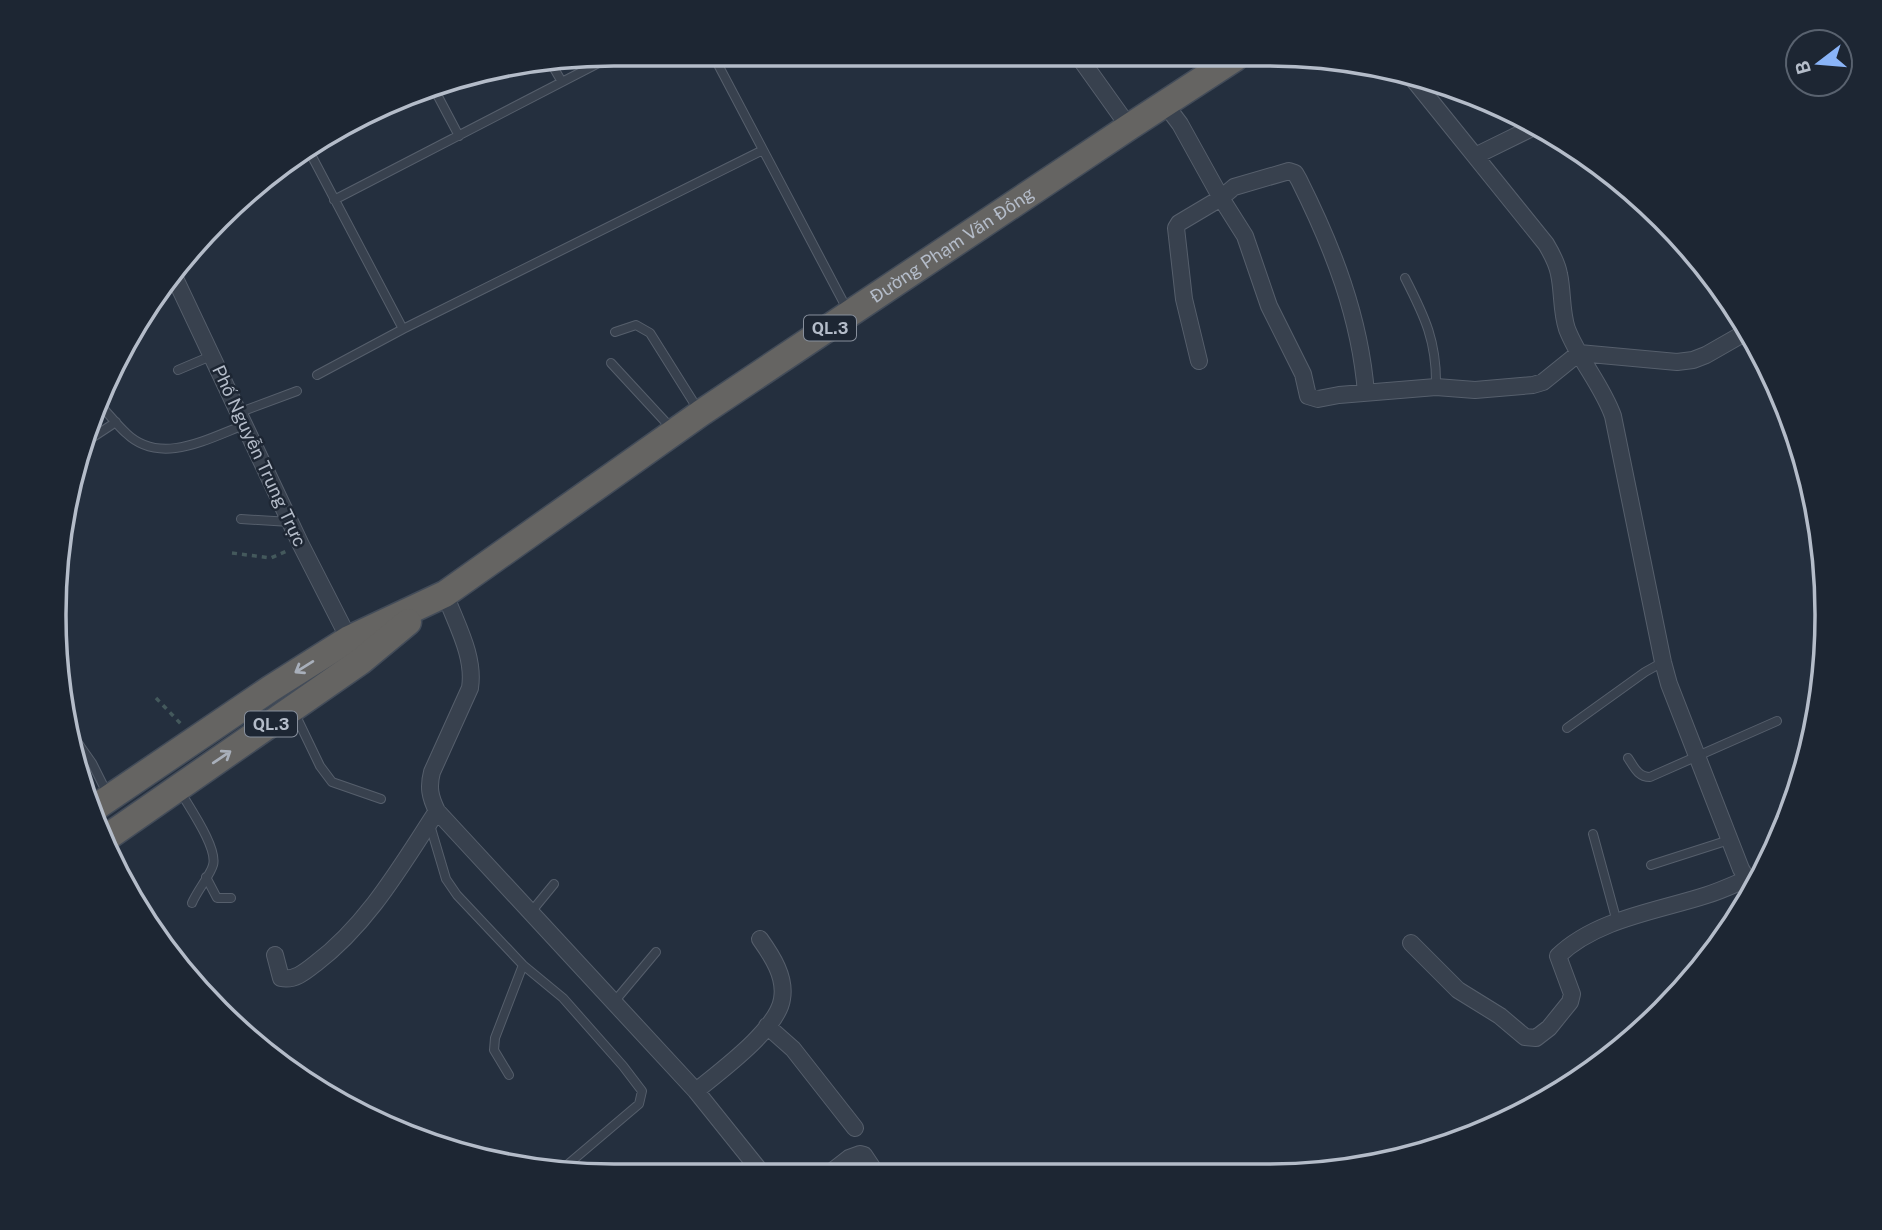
<svg xmlns="http://www.w3.org/2000/svg" width="1882" height="1230" font-family="'Public Sans',sans-serif">
	<style>
		.lines { fill: none; stroke-linecap: round; stroke-linejoin: round }
		.stream { stroke: #394c67; stroke-width: 5 }
		.service-casing { stroke: #565f6c; stroke-width: 10 }
		.minor-casing { stroke: #565f6c; stroke-width: 18 }
		.trunk-casing { stroke: #434c59; stroke-width: 29 }
		.path { stroke: #44595c; stroke-width: 3.5; stroke-dasharray: 5 5; stroke-linecap: butt }
		.service { stroke: #38414e; stroke-width: 8 }
		.minor { stroke: #38414e; stroke-width: 16 }
		.trunk { stroke: #656462; stroke-width: 26 }
		.oneway { stroke: #a8afba }
		.labels { text-anchor: middle; stroke-width: 5; stroke-linejoin: round; paint-order: stroke }
		.shield { fill: #1d2633; stroke: #878f9c; stroke-width: 2 }
		.shield-label { font-size: 16px; font-weight: bold; fill: #b4bcc9 }
		.street-label { font-size: 18px; fill: #b4bcc9; stroke: #1d2633 }
		.rim { fill: none; stroke: #b4bcc9; stroke-width: 3.5 }
	</style>
	<rect width="100%" height="100%" fill="#242f3e"/>
	<g class="lines">
		<!-- stream -->
		<path class="stream" d="M1605,1062L1737,917"/>
		<!-- service casing -->
		<g class="service-casing">
			<path id="service" d="M713,55L847,309
				M552,65L562,82
				M432,85L459,136
				M307,147L403,329
				M334,200L616,54
				M1405,278C1425,317 1437,342 1436,387
				M615,332L636,325L650,333L699,411
				M611,363L672,429
				M178,370L211,356
				M317,375L403,329L763,150
				M100,405C109,414 117,425 126,433C160,466 207,439 244,425
				M238,413L297,391
				M87,441L116,422
				M241,519L290,522
				M295,714L320,766L332,782L381,799
				M1567,728L1645,672L1663,662
				M71,733L92,763L108,795
				M1628,758C1634,767 1638,777 1650,777L1777,721
				M180,791C189,807 218,848 213,865C211,874 197,891 192,903
				M430,825L446,879L457,895L523,965L563,998L623,1066L642,1091L639,1104L560,1171
				M1593,834L1617,922
				M1651,865L1729,840
				M206,877L217,898H231
				M531,912L554,884
				M614,1002L656,952
				M509,1075L494,1050L495,1038L523,965"/>
		</g>
		<!-- minor casing -->
		<g class="minor-casing">
			<path id="minor" d="M1079,57L1129,127
				M1413,79L1546,244C1552,254 1557,263 1559,274C1563,292 1561,311 1567,329C1579,360 1602,385 1613,416L1663,662L1669,684L1741,869L1747,879L1756,887
				M1165,104L1180,124L1221,198L1245,236L1269,306L1303,374L1308,396L1318,399L1339,395L1436,387L1475,390L1533,385L1543,382L1579,353L1677,362L1693,360L1706,355L1748,331
				M1475,156L1532,128
				M172,272L301,545L349,639
				M1199,361L1184,299L1176,228L1179,223L1221,198L1234,187L1289,171L1295,173L1299,180C1333,248 1360,317 1366,393
				M445,594C456,624 475,656 470,688L432,772C428,787 430,797 437,811L696,1091L761,1172
				M1411,943L1458,990L1500,1016L1525,1037L1536,1038L1549,1028L1570,1002L1572,994L1558,956C1596,919 1658,911 1707,895C1720,891 1733,885 1747,879
				M275,955L281,978C294,981 305,972 315,964C368,924 401,866 437,811
				M767,1026L793,1049L855,1128
				M696,1091C719,1072 778,1029 782,999C786,977 772,956 760,939
				M831,1172L849,1158L860,1154L864,1155L876,1173"/>
		</g>
		<!-- trunk casing -->
		<g class="trunk-casing">
			<g id="trunk">
				<path id="s1" d="M93,809L270,689L349,639L445,594L701,413L1129,127L1235,58"/>
				<path d="M106,838L361,661L408,622"/>
			</g>
		</g>
		<!-- path -->
		<path class="path" d="M232,553L271,558L287,551
			M156,698L182,725"/>
		<!-- service -->
		<use href="#service" class="service"/>
		<!-- minor -->
		<use href="#minor" class="minor"/>
		<!-- trunk -->
		<use href="#trunk" class="trunk"/>
	</g>
	<!-- one-way arrows -->
	<defs><path id="oneway-shaft" d="M-6 0H5M1.5-3L5.5 0L1.5 3" fill="none" stroke-width="1.6" stroke-linecap="round" stroke-linejoin="round" transform="scale(1.75)"/></defs>
	<g class="oneway">
		<use href="#oneway-shaft" transform="translate(304 667) rotate(148)"/>
		<use href="#oneway-shaft" transform="translate(222 757) rotate(-34)"/>
	</g>
	<g class="labels">
		<!-- shield labels -->
		<g class="shield">
			<rect x="804" y="315.5" width="52" height="25" rx="5"/>
			<rect x="245" y="711.5" width="52" height="25" rx="5"/>
		</g>
		<g class="shield-label">
			<text x="830" y="334">QL.3</text>
			<text x="271" y="730">QL.3</text>
		</g>
		<!-- street labels -->
		<g class="street-label">
			<text dy="6" stroke="none"><textPath href="#s1" startOffset="1029">Đường Phạm Văn Đồng</textPath></text>
			<text transform="translate(259 456) rotate(65)" y="6">Phố Nguyễn Trung Trực</text>
		</g>
	</g>
	<!-- crop -->
	<path d="M0 0H1882V1230H0ZM614 66H1267A548 548 0 0 1 1815 614V616A548 548 0 0 1 1267 1164H614A548 548 0 0 1 66 616V614A548 548 0 0 1 614 66Z" fill="#1d2633" fill-rule="evenodd"/>
	<path class="rim" d="M614 66H1267A548 548 0 0 1 1815 614V616A548 548 0 0 1 1267 1164H614A548 548 0 0 1 66 616V614A548 548 0 0 1 614 66Z"/>
	<!-- north arrow -->
	<g transform="translate(1819 63) rotate(254)"><circle r="33" fill="#1d2633" stroke="#59626f" stroke-width="2"/>
	<path d="M0-5L12 26L0 18L-12 26Z" fill="#8ab4f8"/>
	<text y="-10" font-size="19" font-weight="bold" text-anchor="middle" fill="#b4bcc9">B</text>
	</g>
</svg>
